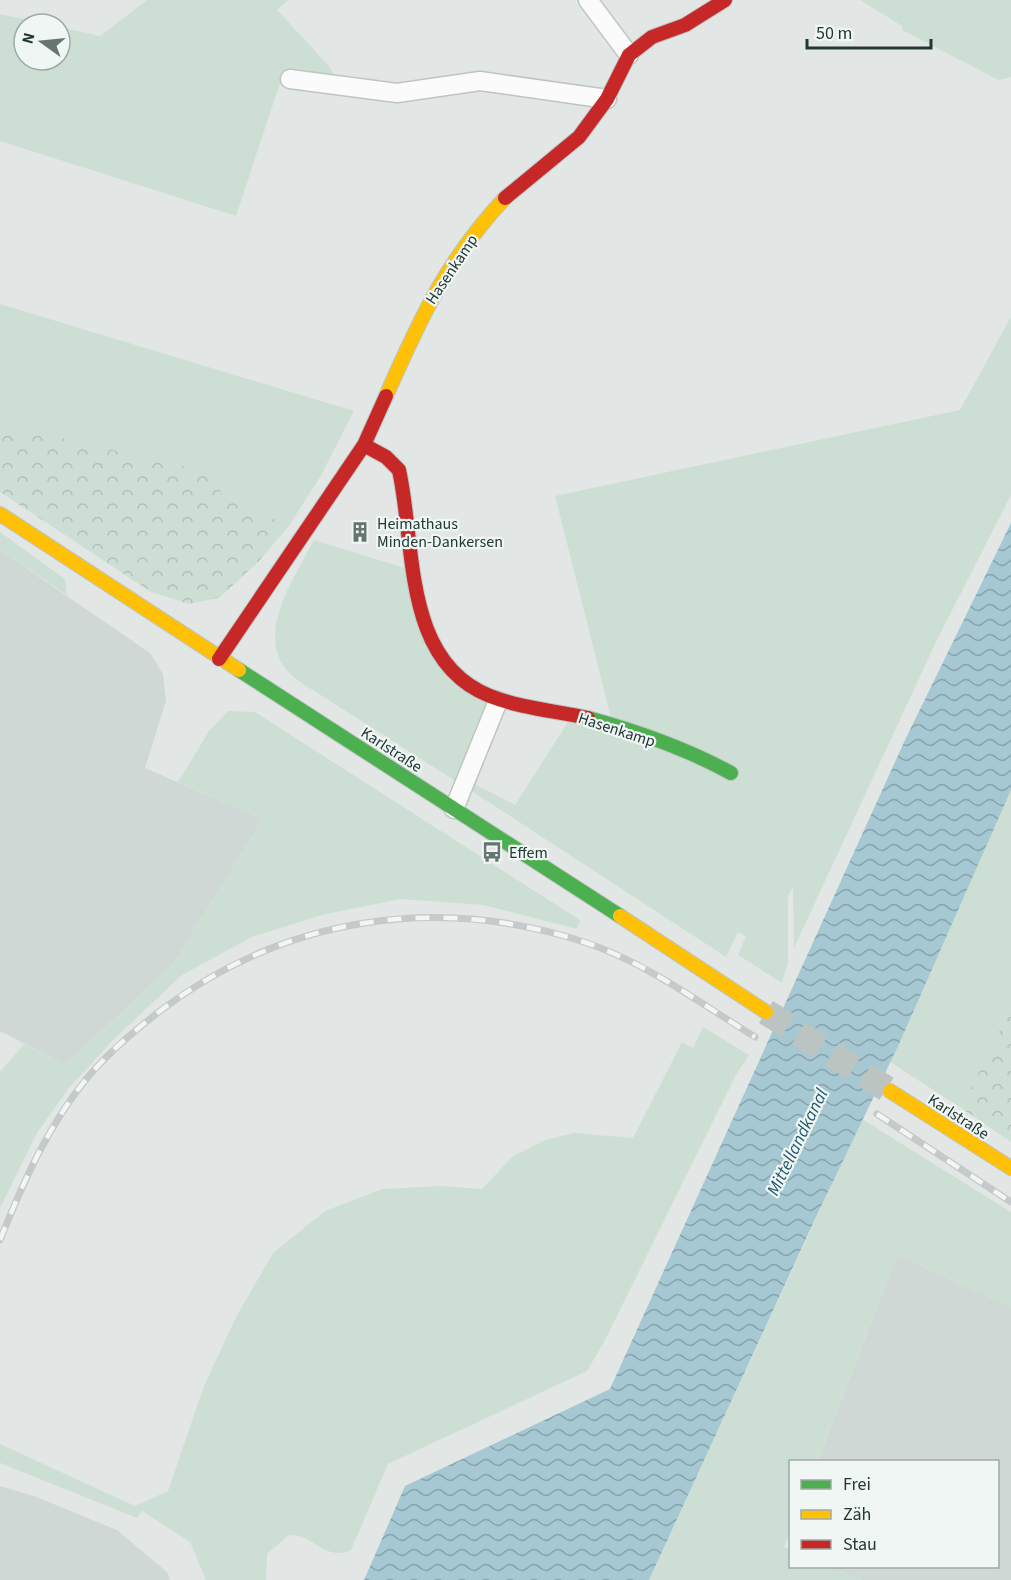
<svg xmlns="http://www.w3.org/2000/svg" width="1011" height="1580" font-family="'Source Sans 3',sans-serif">
	<style>
		.built { fill: #d0d8d5 }
		.green { fill: #cddfd4 }
		.forest { fill: url(#forest-crowns) }
		.water { fill: url(#water-waves) }
		.lines { fill: none; stroke-linecap: round; stroke-linejoin: round }
		.secondary-tunnel { stroke: #bcc4c2; stroke-width: 26; stroke-dasharray: 26 13; stroke-linecap: butt }
		.street-casing { stroke: #bfc4c2; stroke-width: 21 }
		.fast-casing { stroke: #bec5c3; stroke-width: 16 }
		.slow-casing { stroke: #bec5c3; stroke-width: 16 }
		.jam-casing { stroke: #bec5c3; stroke-width: 16 }
		.street { stroke: #fbfbfb; stroke-width: 18 }
		.fast { stroke: #4caf50; stroke-width: 14 }
		.slow { stroke: #ffc107; stroke-width: 14 }
		.jam { stroke: #c62828; stroke-width: 14 }
		.rail-casing { stroke: #c6c9c9; stroke-width: 7 }
		.rail { stroke: #f0f6f4; stroke-width: 4.5; stroke-dasharray: 14; stroke-linecap: butt }
		.labels { text-anchor: middle; stroke-width: 4.5; stroke-linejoin: round; paint-order: stroke }
		.street-label { font-size: 16px; fill: #223834; stroke: #f0f6f4 }
		.poi-label { font-size: 16px; fill: #223834; stroke: #f0f6f4; text-anchor: start }
		.water-label { font-size: 18px; font-style: italic; fill: #23596e; stroke: #f0f6f4 }
	</style>
	<defs>
		<pattern id="forest-crowns" width="20" height="18" patternUnits="userSpaceOnUse" patternTransform="scale(1.5)"><rect width="20" height="18" fill="#cddfd4"/><path d="M2 6a3 3 0 1 1 6 0M12 15a3 3 0 1 1 6 0" fill="none" stroke="#b0c0b7"/></pattern>
		<pattern id="water-waves" width="16" height="10" patternUnits="userSpaceOnUse" patternTransform="scale(1.5)"><rect width="16" height="10" fill="#a6c8d2"/><path d="M0 5q4-4 8 0t8 0" fill="none" stroke="#87a3ab"/></pattern>
	</defs>
	<rect width="100%" height="100%" fill="#e2e7e5"/>
	<!-- built -->
	<path class="built" d="M0,550L150,653L163,674L166,701L145,768L263,819L174,963L65,1065L0,1031Z
		M897,1255L1011,1307V1580H861L830,1567L998,1566V1462H817Z
		M0,1486L34,1496L117,1530L167,1572L170,1580H0Z"/>
	<!-- green -->
	<path class="green" d="M147,0H288L277,10L329,66L341,88L281,80L236,216L0,141V14L46,24H24V60H60V27L100,36Z
		M860,0H1011V77L999,80L987,74L902,30V26Z
		M0,304L354,411L320,477L289,526L222,495L10,426L0,416Z
		M1011,317V495L936,642L794,948L793,886L788,897V964L782,983L738,955L746,936L738,932L726,957L467,788L469,781L515,805L575,711L611,718L555,496L960,410Z
		M0,532L65,579L67,595L0,550Z
		M314,540L408,569L419,621L487,702L457,782L308,687C298,680 287,674 281,662C261,623 297,574 314,540Z
		M228,711L255,712L580,920L577,929L484,905L400,899L322,915L252,937L182,975L111,1042L69,1088L37,1133L0,1208V1072L24,1044L65,1065L174,963L263,819L178,782L209,731Z
		M1011,790V1008L961,1108L890,1062Z
		M703,1027L749,1055L736,1075L605,1340L587,1371L388,1464L351,1550C325,1562 316,1535 289,1535L267,1554L266,1580H206L190,1542L142,1511L137,1518L0,1463V1444L135,1506L168,1491L204,1386L236,1317L273,1253L325,1211L383,1189L439,1186L482,1189L513,1156L545,1140L574,1133L633,1138L682,1042L693,1048Z
		M862,1119L1011,1212V1307L897,1255L817,1461L790,1462V1531L784,1547L790,1550V1566L830,1567L861,1580H649Z"/>
	<!-- forest -->
	<path class="forest" d="M0,416L10,426L211,473L222,495L289,526L259,561L219,598L189,604L151,592L0,492Z
		M1011,1008V1142L961,1108Z"/>
	<!-- water -->
	<path class="water" d="M1011,523V790L899,1044L816,1217L649,1580H364L405,1486L610,1389L905,740Z"/>
	<g class="lines">
		<!-- secondary-tunnel -->
		<path class="secondary-tunnel" d="M766,1012L890,1091"/>
		<!-- street casing -->
		<g class="street-casing">
			<path id="street" d="M588,0L629,55
				M290,79L397,93L480,81L607,99
				M454,809L498,701"/>
		</g>
		<!-- fast casing -->
		<g class="fast-casing">
			<path id="fast" d="M239,670L620,916
				M588,718C636,731 687,749 731,773"/>
		</g>
		<!-- slow casing -->
		<g class="slow-casing">
			<path id="slow" d="M386,396C420,319 446,261 505,198
				M0,514L239,670
				M620,916L766,1012
				M890,1091L1011,1168"/>
		</g>
		<!-- jam casing -->
		<g class="jam-casing">
			<path id="jam" d="M505,198L579,137L607,99L629,55L652,37L685,25L725,0
				M364,445L386,457L399,470C416,546 402,661 490,696C520,708 556,711 588,718
				M219,659L364,445L386,396"/>
		</g>
		<!-- street -->
		<use href="#street" class="street"/>
		<!-- fast -->
		<use href="#fast" class="fast"/>
		<!-- slow -->
		<use href="#slow" class="slow"/>
		<!-- jam -->
		<use href="#jam" class="jam"/>
		<!-- rail casing -->
		<g class="rail-casing">
			<path id="rail" d="M877,1114L1011,1202
				M0,1240C23,1183 48,1125 88,1077C109,1052 134,1031 160,1011C284,917 436,894 584,942C645,962 700,1003 755,1037"/>
		</g>
		<!-- rail -->
		<use href="#rail" class="rail"/>
	</g>
	<!-- icons -->
	<defs>
		<g id="building-bare" transform="scale(1.62)"><path d="M-4-6H4V6H1V3H-1V6H-4ZM-2.5-4.3h1.7v1.8h-1.7ZM.8-4.3h1.7v1.8H.8ZM-2.5-1h1.7V.8h-1.7ZM.8-1h1.7V.8H.8Z" fill="#657572" stroke="#f0f6f4" stroke-width="2.5" paint-order="stroke"/></g>
		<g id="bus-bare" transform="scale(1.62)"><path d="M-5-6H5V4H4V6H2V4H-2V6H-4V4H-5ZM-3.5-4V0h7V-4ZM-3.5 1.2v1.5H-2V1.2ZM2 1.2v1.5H3.5V1.2Z" fill="#657572" stroke="#f0f6f4" stroke-width="2.5" paint-order="stroke"/></g>
	</defs>
	<g fill-rule="evenodd">
		<use href="#building-bare" x="360" y="532"/>
		<use href="#bus-bare" x="492" y="852"/>
	</g>
	<g class="labels">
		<!-- street labels -->
		<g class="street-label">
			<text transform="translate(451 269) rotate(-56)" y="6">Hasenkamp</text>
			<text transform="translate(617 729) rotate(18)" y="6">Hasenkamp</text>
			<text transform="translate(392 749) rotate(33)" y="6">Karlstraße</text>
			<text transform="translate(959 1116) rotate(33)" y="6">Karlstraße</text>
		</g>
		<!-- poi labels -->
		<g class="poi-label">
			<text x="377" y="529">Heimathaus<tspan x="377" dy="18">Minden-Dankersen</tspan></text>
			<text x="509" y="858">Effem</text>
		</g>
		<!-- water labels -->
		<g class="water-label">
			<text transform="translate(797 1142) rotate(-64)" y="6">Mittellandkanal</text>
		</g>
	</g>
	<!-- legend -->
	<rect x="789" y="1460" width="210" height="108" fill="#f0f6f4" stroke="#9eaaa7" stroke-width="1.5"/>
	<rect x="801" y="1480" width="30" height="9" fill="#4caf50" stroke="#9eaaa7" stroke-width="1.5"/>
	<text x="843" y="1490" font-size="18" fill="#223834">Frei</text>
	<rect x="801" y="1510" width="30" height="9" fill="#ffc107" stroke="#9eaaa7" stroke-width="1.5"/>
	<text x="843" y="1520" font-size="18" fill="#223834">Zäh</text>
	<rect x="801" y="1540" width="30" height="9" fill="#c62828" stroke="#9eaaa7" stroke-width="1.5"/>
	<text x="843" y="1550" font-size="18" fill="#223834">Stau</text>
	<!-- north arrow -->
	<g transform="translate(42 42) rotate(285)"><circle r="28" fill="#f0f6f4" stroke="#9eaaa7" stroke-width="1.5"/>
	<path d="M0-4.5L10 22L0 15L-10 22Z" fill="#657572"/>
	<text y="-9" font-size="16" font-weight="bold" text-anchor="middle" fill="#223834">N</text>
	</g>
	<!-- scale -->
	<path d="M807 39v9h124v-9" fill="none" stroke="#223834" stroke-width="3"/>
	<text x="816" y="39" font-size="18" fill="#223834" stroke="#f0f6f4" stroke-width="4.5" paint-order="stroke">50 m</text>
</svg>
